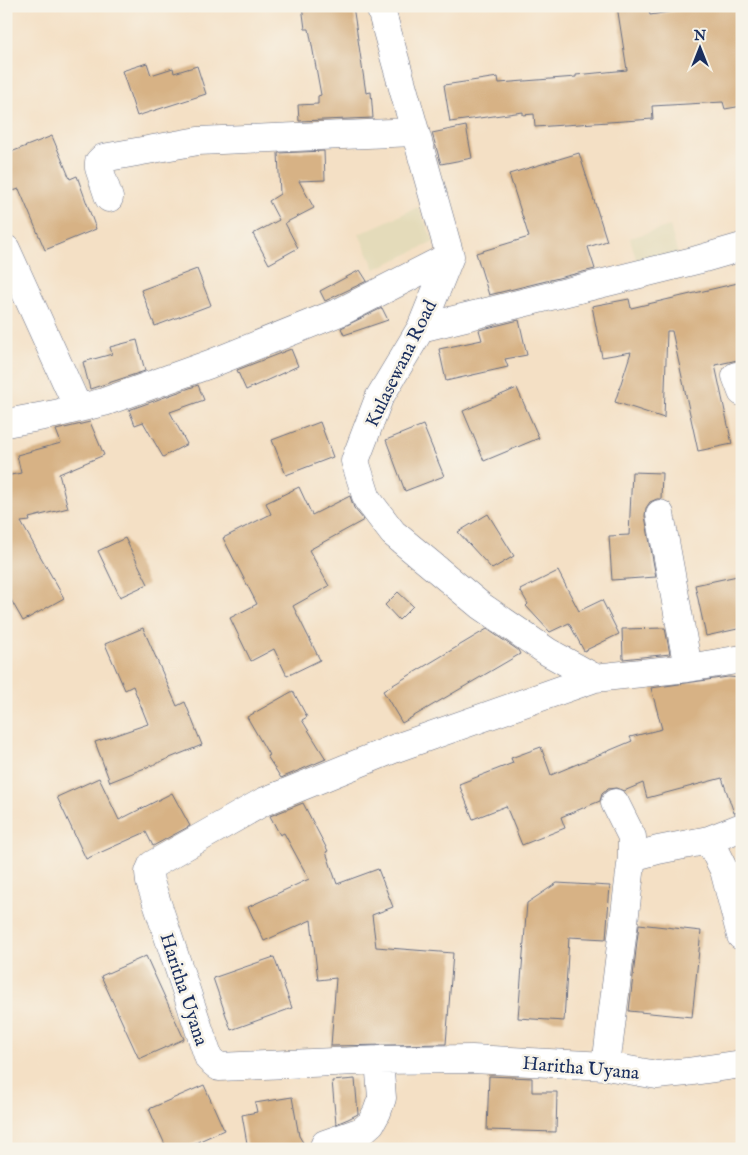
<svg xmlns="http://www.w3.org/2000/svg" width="748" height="1155" font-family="'IM FELL English',serif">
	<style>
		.built { fill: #e4dbba }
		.building { fill: #d7b285 }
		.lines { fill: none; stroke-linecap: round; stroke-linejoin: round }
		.minor-casing { stroke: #676d82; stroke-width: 29 }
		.minor { stroke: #fff; stroke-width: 28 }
		.labels { text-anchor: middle; stroke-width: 5; stroke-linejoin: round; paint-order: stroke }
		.street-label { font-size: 19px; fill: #1b2f5e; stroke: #f7f3e8 }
	</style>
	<rect width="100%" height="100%" fill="#f7f3e8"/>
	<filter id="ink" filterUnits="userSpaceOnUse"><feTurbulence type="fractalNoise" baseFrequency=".02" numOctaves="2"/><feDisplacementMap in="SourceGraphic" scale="10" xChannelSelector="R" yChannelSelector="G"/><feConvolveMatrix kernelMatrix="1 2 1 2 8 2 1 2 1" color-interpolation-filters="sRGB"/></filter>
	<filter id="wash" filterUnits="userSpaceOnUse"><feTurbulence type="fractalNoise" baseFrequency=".0096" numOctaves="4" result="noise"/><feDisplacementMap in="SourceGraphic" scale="20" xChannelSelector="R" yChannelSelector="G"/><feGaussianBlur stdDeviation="1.12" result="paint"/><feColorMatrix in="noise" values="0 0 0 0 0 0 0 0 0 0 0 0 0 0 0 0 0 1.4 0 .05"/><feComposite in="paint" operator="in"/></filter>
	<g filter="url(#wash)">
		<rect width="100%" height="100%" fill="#f4e0c5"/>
		<!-- built -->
		<path class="built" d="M418,207L434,242L375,269L359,234Z
			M670,226L678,255L638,266L630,238Z"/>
		<g id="blocks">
			<!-- building -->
			<path class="building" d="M302,6H353L366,93L371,92L373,118L299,121L298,105L318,104V96L321,95L309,29H305Z
				M617,6H648L650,15L707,6H738L742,54V106L725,109L723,102L652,106L653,119L535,127L534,114L523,115V112L450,122L444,85L498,77L499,83L576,77V75L627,70Z
				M147,63L151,75L173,68L174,73L197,66L206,94L137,116L122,71Z
				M466,126L472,158L441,164L432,133Z
				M52,136L70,179L77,176L96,229L45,250L19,189L13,191L6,174V154Z
				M324,151L325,180L299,181L314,208L285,223L298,248L269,264L253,234L279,220L269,201L280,194L278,153Z
				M579,153L607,241L588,247L595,269L489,295L476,253L529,237L509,174Z
				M197,269L211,305L155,326L141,290Z
				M360,270L367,281L325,301L320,291Z
				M742,282V359L715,365L732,444L698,451L672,331H667L664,418L615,402L631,352L602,357L592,306L629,299L631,308Z
				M382,308L388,320L344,335L341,328Z
				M519,320L527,355L505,359L508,367L446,381L439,349L482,340L479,330Z
				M137,340L145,371L90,389L83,362L112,354L110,347Z
				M291,349L298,366L246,390L237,370Z
				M198,385L204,400L170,412L187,444L163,457L143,422L135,425L129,410Z
				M517,388L539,438L484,461L463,411Z
				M90,422L104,455L59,474L68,508L29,518L30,521L21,522L64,598L23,621L6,591V476L21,473L17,455L61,443L56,430Z
				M320,422L333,457L286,475L272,440Z
				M423,425L444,476L405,491L386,440Z
				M632,472L662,473L661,499H657L650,502L646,508L645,516L656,577L612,580L609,536L629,535Z
				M299,487L312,515L350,496L354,508L364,520L309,550L329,586L293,606L320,660L287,676L274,649L251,661L230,618L257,604L223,538L271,514L266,503Z
				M488,514L514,556L492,569L458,532Z
				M125,538L148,584L120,597L98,551Z
				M558,571L579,611L602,600L619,634L584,651L569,623L550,632L526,606L528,604L520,590Z
				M742,575V628L706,636L695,585Z
				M398,592L413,606L399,620L385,605Z
				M143,628L177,706L185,702L202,745L110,782L95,742L148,724L133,686L125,690L105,644Z
				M665,628L670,654L623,659L622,629Z
				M487,629L518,650L520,654L402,723L383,691Z
				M728,677L742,678V812L734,813L722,778L647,798L643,783L624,791L616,788L608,789L602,794L600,801L561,817L565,828L522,845L506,806L473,819L459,784L513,763L511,758L541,747L551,775L632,741L630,737L662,729L651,688Z
				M293,691L307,717L302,720L326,759L281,778L267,756L269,755L247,717Z
				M99,778L119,820L172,793L190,826L153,846L146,832L86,859L57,797Z
				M303,803L328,851L326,852L337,884L378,869L393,907L372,915L376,947L453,953L446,1044L331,1046L336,978L318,980L311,920L264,941L248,907L309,879L284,833L280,835L270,816Z
				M557,883L610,886L606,939L569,937L564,1021L518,1018L527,903Z
				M639,924L701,931L692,1017L629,1011Z
				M146,956L184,1039L139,1059L101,976Z
				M274,957L292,1008L231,1030L213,978Z
				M489,1076L532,1078V1092H557L556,1132L487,1130Z
				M355,1079L358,1114L348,1119L336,1124L332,1081Z
				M204,1085L224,1130L182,1149H167L149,1109Z
				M292,1097L299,1136L307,1149H248L242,1115L257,1112L255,1103Z"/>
		</g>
	</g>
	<g filter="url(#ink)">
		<use href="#blocks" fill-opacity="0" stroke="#676d82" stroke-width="1"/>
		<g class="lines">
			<!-- minor casing -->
			<g class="minor-casing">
				<path id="minor" d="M380,6L450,256L421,328L379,398L355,461L367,499L393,533L481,606L548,652L595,678L688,668L742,659
					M109,198L99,168V162L103,158L198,141L415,132
					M6,249L78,408
					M421,328L697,260L742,247
					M736,376L742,392
					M6,423L55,414L104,402L210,364L342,311L450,256
					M660,514L688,668
					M595,678L396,748L263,802L152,865L149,872L150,882L209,1059L219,1067L379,1060L472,1059L606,1066L657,1075L687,1072L742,1064
					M709,840L724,870L741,936
					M632,857L658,850L709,840L742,827
					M606,1066L632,857V837L615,803
					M323,1149L325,1144L362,1131L371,1123L377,1112L382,1098L379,1060"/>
			</g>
			<!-- minor -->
			<use href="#minor" class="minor"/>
		</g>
	</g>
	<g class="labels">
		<!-- street labels -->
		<g class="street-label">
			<text transform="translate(400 363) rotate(-64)" y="7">Kulasewana Road</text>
			<text transform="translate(185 989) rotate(72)" y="7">Haritha Uyana</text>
			<text transform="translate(581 1067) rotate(5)" y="7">Haritha Uyana</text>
		</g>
	</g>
	<!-- margin -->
	<rect width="748" height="1155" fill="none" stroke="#f7f3e8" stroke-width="25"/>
	<!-- north arrow -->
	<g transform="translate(700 48)" stroke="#f7f3e8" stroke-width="4" paint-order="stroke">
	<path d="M0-4L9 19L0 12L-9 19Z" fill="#1b2f5e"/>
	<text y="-8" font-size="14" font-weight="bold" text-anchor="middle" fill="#1b2f5e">N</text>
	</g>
</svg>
